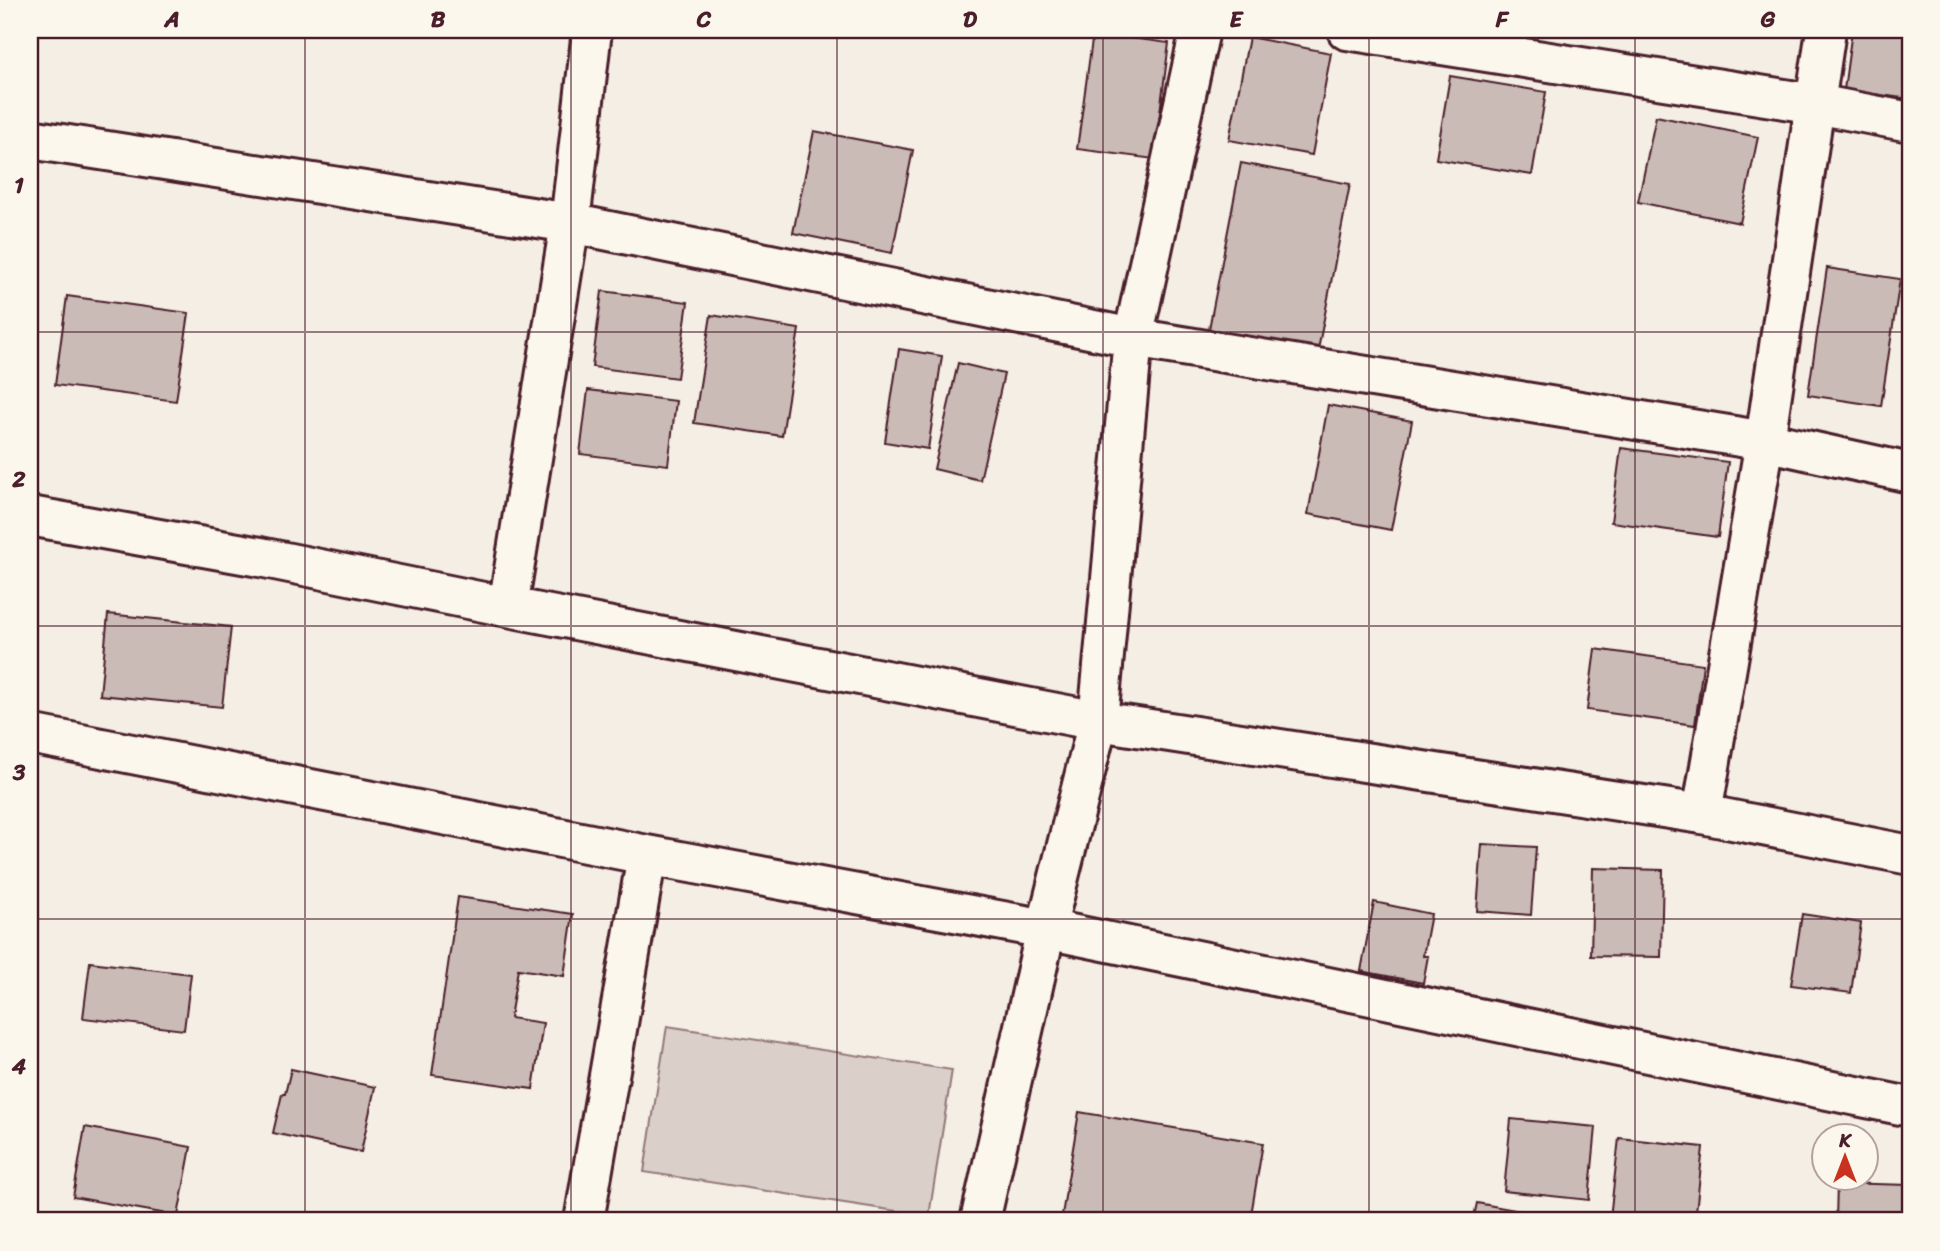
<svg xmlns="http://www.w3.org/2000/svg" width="1940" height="1251" font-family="Sriracha,sans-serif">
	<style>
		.green { fill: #dbd0c9; stroke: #92787a; stroke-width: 2 }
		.building { fill: #cabbb6; stroke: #4a1f2b; stroke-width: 2 }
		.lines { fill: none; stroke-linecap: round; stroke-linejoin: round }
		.street-casing { stroke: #4a1f2b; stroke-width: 44 }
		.secondary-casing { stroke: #4a1f2b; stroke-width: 44 }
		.street { stroke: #fbf7ec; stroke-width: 38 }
		.secondary { stroke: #fbf7ec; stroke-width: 38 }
		.grid { fill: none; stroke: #4a1f2b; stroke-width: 2; stroke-opacity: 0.55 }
		.neatline { fill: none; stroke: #4a1f2b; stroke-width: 2.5 }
		.grid-label { font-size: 23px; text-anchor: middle; font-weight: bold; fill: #4a1f2b }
	</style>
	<rect width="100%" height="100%" fill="#f4eee4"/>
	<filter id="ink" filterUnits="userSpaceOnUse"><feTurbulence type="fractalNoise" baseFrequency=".0143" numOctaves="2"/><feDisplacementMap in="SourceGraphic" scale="14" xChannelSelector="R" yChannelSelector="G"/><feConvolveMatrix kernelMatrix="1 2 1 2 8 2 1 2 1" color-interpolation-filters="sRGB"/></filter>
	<g filter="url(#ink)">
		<!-- green -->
		<path class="green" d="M667,1026L952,1070L929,1216L644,1172Z"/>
		<!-- building -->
		<path class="building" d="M1852,30H1910V99L1844,90Z
			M1093,33L1169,43L1154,159L1077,149Z
			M1249,37L1331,53L1312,155L1229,140Z
			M1450,76L1546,92L1532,175L1436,159Z
			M1656,116L1758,137L1740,223L1638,202Z
			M814,131L913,150L892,253L793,233Z
			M1241,163L1350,184L1318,350L1209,329Z
			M1827,268L1900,279L1881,406L1808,395Z
			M602,291L688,302L677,378L592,367Z
			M67,296L189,313L176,401L55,385Z
			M711,315L799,329L782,436L694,423Z
			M899,349L942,356L928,449L885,442Z
			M958,363L1004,374L980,480L934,469Z
			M588,390L676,401L668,465L580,454Z
			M1328,405L1412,421L1391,530L1308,514Z
			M1621,448L1728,462L1718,537L1611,522Z
			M108,614L231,627L222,707L100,695Z
			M1595,649L1703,664L1695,725L1587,710Z
			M1482,844L1536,847L1531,915L1477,911Z
			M1593,868L1663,870L1661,957L1591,956Z
			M458,897L573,914L564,976L518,969L510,1018L543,1023L533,1089L432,1075Z
			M1374,902L1431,914L1423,956H1428L1423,983L1361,971Z
			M1802,914L1861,923L1851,993L1791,985Z
			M90,962L191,974L184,1030L83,1018Z
			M291,1069L375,1087L361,1152L273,1133L282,1094H285Z
			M1079,1112L1263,1143L1250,1221H1061Z
			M1511,1119L1596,1127L1589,1200L1504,1191Z
			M85,1127L191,1147L178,1216L73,1197Z
			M1619,1138L1703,1147L1695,1221H1640L1610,1218Z
			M1837,1183L1910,1185V1221H1836Z
			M1477,1203L1558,1218V1221H1473Z
			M60,1212L122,1221H59Z"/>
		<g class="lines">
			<!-- street casing -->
			<g class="street-casing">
				<path id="street" d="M30,139L570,223L1133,338L1765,441L1910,473
					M30,516L260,557L508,607L1098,721L1702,814L1910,855
					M508,607L570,223L592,30
					M30,734L647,855L1046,929L1910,1107
					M1702,814L1765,441L1826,30
					M584,1221L647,855"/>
			</g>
			<!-- secondary casing -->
			<g class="secondary-casing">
				<path id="secondary" d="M1347,30L1816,104L1910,122
					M980,1221L1046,929L1098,721L1133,338L1200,30"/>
			</g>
			<!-- street -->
			<use href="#street" class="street"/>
			<!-- secondary -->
			<use href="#secondary" class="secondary"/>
		</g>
	</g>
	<!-- grid -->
	<path class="grid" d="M305,30V1221M571,30V1221M837,30V1221M1103,30V1221M1369,30V1221M1635,30V1221M30,332H1910M30,626H1910M30,919H1910"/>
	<!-- margin -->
	<rect width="1940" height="1251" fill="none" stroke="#fbf7ec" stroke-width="77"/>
	<!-- north arrow -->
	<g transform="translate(1845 1157)"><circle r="33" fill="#fbf7ec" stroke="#b4a19f" stroke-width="2"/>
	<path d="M0-5L12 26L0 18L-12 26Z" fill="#c8321e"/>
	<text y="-10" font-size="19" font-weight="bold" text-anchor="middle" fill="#4a1f2b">K</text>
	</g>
	<rect x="38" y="38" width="1864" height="1174" class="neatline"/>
	<g class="grid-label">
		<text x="172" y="27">A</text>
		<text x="438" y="27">B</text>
		<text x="704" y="27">C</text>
		<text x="970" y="27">D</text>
		<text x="1236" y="27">E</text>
		<text x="1502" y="27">F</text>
		<text x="1768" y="27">G</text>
		<text x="19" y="193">1</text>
		<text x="19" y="487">2</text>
		<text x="19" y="780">3</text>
		<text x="19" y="1074">4</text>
	</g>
</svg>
